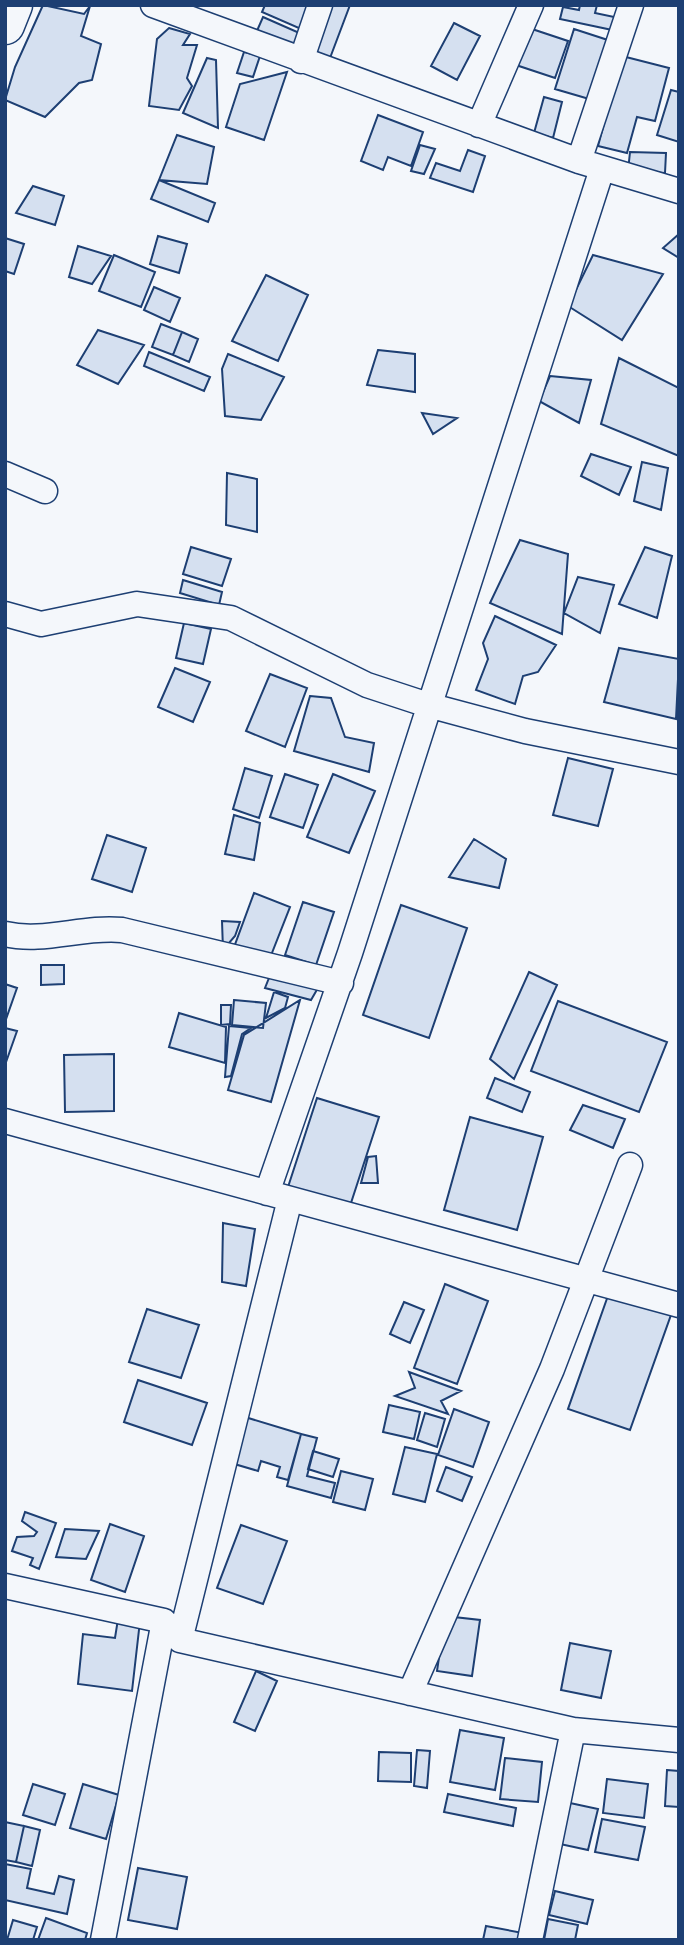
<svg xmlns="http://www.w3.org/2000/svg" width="684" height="1945" font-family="'Varela Round',sans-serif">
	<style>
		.building { fill: #d5e0f0; stroke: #1d3f73; stroke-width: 2 }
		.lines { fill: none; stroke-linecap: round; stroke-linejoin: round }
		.minor-casing { stroke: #1d3f73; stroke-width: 27 }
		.primary-casing { stroke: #1d3f73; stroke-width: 41 }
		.minor { stroke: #f4f7fb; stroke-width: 24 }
		.primary { stroke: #f4f7fb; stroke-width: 38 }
	</style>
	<rect width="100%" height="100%" fill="#f4f7fb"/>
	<!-- building -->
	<path class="building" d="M43,5L84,14L90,6L81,36L101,44L92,80L79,83L45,117L5,100L15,67Z
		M265,5H312L301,29L262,12Z
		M331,5H350L330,58L313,51Z
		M580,5H597L595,13L619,18L617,31L560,19L563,7L579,10Z
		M263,17L304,35L297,51L256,33Z
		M454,23L480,36L457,80L431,66Z
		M526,27L568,41L555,78L513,64Z
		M169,28L190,34L183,45H197L187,78L192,86L179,110L149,106L157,39Z
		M574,29L614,42L596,101L555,89Z
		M244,52L260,56L253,77L237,73Z
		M622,56L669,68L655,121L637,117L627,153L598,146Z
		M207,58L216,60L218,128L183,113Z
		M287,72L264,140L226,127L240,84Z
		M671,90L679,92V142L657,135Z
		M544,97L562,102L553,138L534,133Z
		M378,115L423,132L411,166L388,157L383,170L361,161Z
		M177,135L214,147L207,184L159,180Z
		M420,145L435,149L424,174L411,171Z
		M468,150L485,156L473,192L430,178L436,163L460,171Z
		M630,152L666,153L665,173L628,171Z
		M159,180L215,203L208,222L151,199Z
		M33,186L64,196L55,225L16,213Z
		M679,234V258L663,248Z
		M158,236L187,244L179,273L150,264Z
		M5,238L24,244L14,274L5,271Z
		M78,246L111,256L92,284L69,277Z
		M114,255L155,272L141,307L99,291Z
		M593,255L663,274L622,340L568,306Z
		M266,275L308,295L278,361L232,341Z
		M154,287L180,298L170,322L144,310Z
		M161,324L182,332L173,355L152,347Z
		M98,330L144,345L118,384L77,365Z
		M182,332L198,339L189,362L173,355Z
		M378,350L415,354V392L367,385Z
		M149,352L210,377L204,391L144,366Z
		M228,354L284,377L261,420L225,416L222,369Z
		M619,358L679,388V456L601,424Z
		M550,376L591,380L579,423L539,401Z
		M422,413L457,418L433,434Z
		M591,454L631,467L619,495L581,476Z
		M642,462L668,468L661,510L634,501Z
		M227,473L257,479V532L226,525Z
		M520,540L568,554L562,634L490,603Z
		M191,547L231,559L222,586L183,574Z
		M645,547L672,556L657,618L619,604Z
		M578,577L614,585L600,633L564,613Z
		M183,580L222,592L219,605L180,593Z
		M495,616L556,645L538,672L523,676L515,704L476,690L488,659L483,643Z
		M184,623L211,629L203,664L176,658Z
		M619,648L679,659L676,719L604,702Z
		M175,668L210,682L193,722L158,707Z
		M270,674L307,688L285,747L246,731Z
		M310,696L331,698L345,737L374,743L369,772L294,751Z
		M568,758L613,769L598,826L553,815Z
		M245,768L272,776L259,818L233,809Z
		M285,774L318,785L303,828L270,817Z
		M333,774L375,791L349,853L307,837Z
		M234,815L260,823L254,860L225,854Z
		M107,835L146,848L132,892L92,879Z
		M474,839L506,859L499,888L449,877Z
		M254,893L290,907L268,963L233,950Z
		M303,902L334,912L316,965L285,955Z
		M401,905L467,928L429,1038L363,1015Z
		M222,921L240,922L235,936L223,950Z
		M41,965H64V984L41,985Z
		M273,968L322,981L311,1000L265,988Z
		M529,972L557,985L514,1079L490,1059Z
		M5,984L17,988L5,1022Z
		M274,992L288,997L285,1008L266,1018Z
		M234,1000L266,1003L263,1028L232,1025Z
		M300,1000L271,1102L228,1090L244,1035Z
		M558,1001L667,1042L639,1112L531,1071Z
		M221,1005H231L230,1024L221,1025Z
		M179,1013L226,1027L225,1063L169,1047Z
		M229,1026L251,1028L242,1034L231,1076L225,1077Z
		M5,1028L17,1031L5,1065Z
		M114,1054V1111L65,1112L64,1055Z
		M495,1078L530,1092L522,1112L487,1098Z
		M317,1098L379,1117L350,1206L288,1187Z
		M583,1105L625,1119L613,1148L570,1130Z
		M470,1117L543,1137L517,1230L444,1210Z
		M376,1156L378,1183H361L368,1157Z
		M223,1223L255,1229L246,1286L222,1282Z
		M445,1284L488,1301L457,1384L414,1368Z
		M610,1290L672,1312L630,1430L568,1409Z
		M404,1302L424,1310L410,1343L390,1334Z
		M147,1309L199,1325L181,1378L129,1362Z
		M409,1372L461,1391L441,1401L448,1414L395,1396L415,1388Z
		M138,1380L207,1403L192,1445L124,1422Z
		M389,1405L420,1412L414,1439L383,1432Z
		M454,1409L489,1422L473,1467L438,1455Z
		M425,1413L445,1419L437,1447L417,1440Z
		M245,1417L301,1434L288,1480L277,1477L280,1467L261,1461L258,1471L231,1463Z
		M301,1434L317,1438L307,1476L335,1483L331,1498L287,1486Z
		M405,1447L437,1454L425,1502L393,1494Z
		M313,1451L339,1459L333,1477L308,1469Z
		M446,1467L472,1477L462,1501L437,1491Z
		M341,1471L373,1479L365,1510L333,1502Z
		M25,1512L56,1523L39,1569L30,1565L33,1558L12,1551L17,1537L34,1536L37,1532L22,1521Z
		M110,1524L144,1536L125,1592L91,1580Z
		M241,1525L287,1541L263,1604L217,1588Z
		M65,1529L99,1531L86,1559L56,1557Z
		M445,1616L480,1620L472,1676L437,1671Z
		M118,1619L140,1621L132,1691L78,1684L83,1634L115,1638Z
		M570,1643L611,1651L601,1698L561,1690Z
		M256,1671L277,1681L255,1731L234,1722Z
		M460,1730L504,1738L495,1790L450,1782Z
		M417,1750L430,1751L427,1788L414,1786Z
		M379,1752L411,1753V1782L378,1781Z
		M505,1758L542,1762L538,1802L500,1799Z
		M667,1770L679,1771V1807L665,1806Z
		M607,1779L648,1784L644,1818L603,1813Z
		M33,1784L65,1794L55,1825L23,1815Z
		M83,1784L119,1795L106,1839L70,1828Z
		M448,1794L516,1808L513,1826L444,1812Z
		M570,1803L598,1809L588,1850L560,1844Z
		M602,1819L645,1827L638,1860L595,1852Z
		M5,1822L24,1826L16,1862L5,1860Z
		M24,1826L40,1830L32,1866L16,1862Z
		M5,1864L31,1869L27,1888L54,1894L59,1876L74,1880L67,1914L5,1900Z
		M138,1868L187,1877L177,1929L128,1920Z
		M555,1891L593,1900L587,1924L549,1915Z
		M46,1918L87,1933L85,1940H38Z
		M548,1919L578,1925L575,1940H544Z
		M13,1920L37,1927L33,1940H7Z
		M486,1926L528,1934L527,1940H483Z"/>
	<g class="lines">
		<!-- minor casing -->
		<g class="minor-casing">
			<path id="minor" d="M153,5L579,161L679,191
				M301,61L320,5
				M479,125L531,5
				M579,161L631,5
				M5,474L45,491
				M5,614L41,624L137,604L231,618L367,685L428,705L525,731L679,762
				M5,934C44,943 83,926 122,930L341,983
				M5,1121L679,1305
				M267,1193L350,953L602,169
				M5,1586L164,1621L180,1640L573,1730L679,1740
				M180,1640L290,1199
				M410,1693L552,1369L630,1165
				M103,1940L164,1621
				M530,1940L573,1730"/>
		</g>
		<!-- primary casing -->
		<g class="primary-casing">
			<path id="primary" d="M5,25L13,5"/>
		</g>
		<!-- minor -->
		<use href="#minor" class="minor"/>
		<!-- primary -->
		<use href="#primary" class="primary"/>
	</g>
	<!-- border -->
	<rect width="684" height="1945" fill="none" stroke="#1d3f73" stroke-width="14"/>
</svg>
